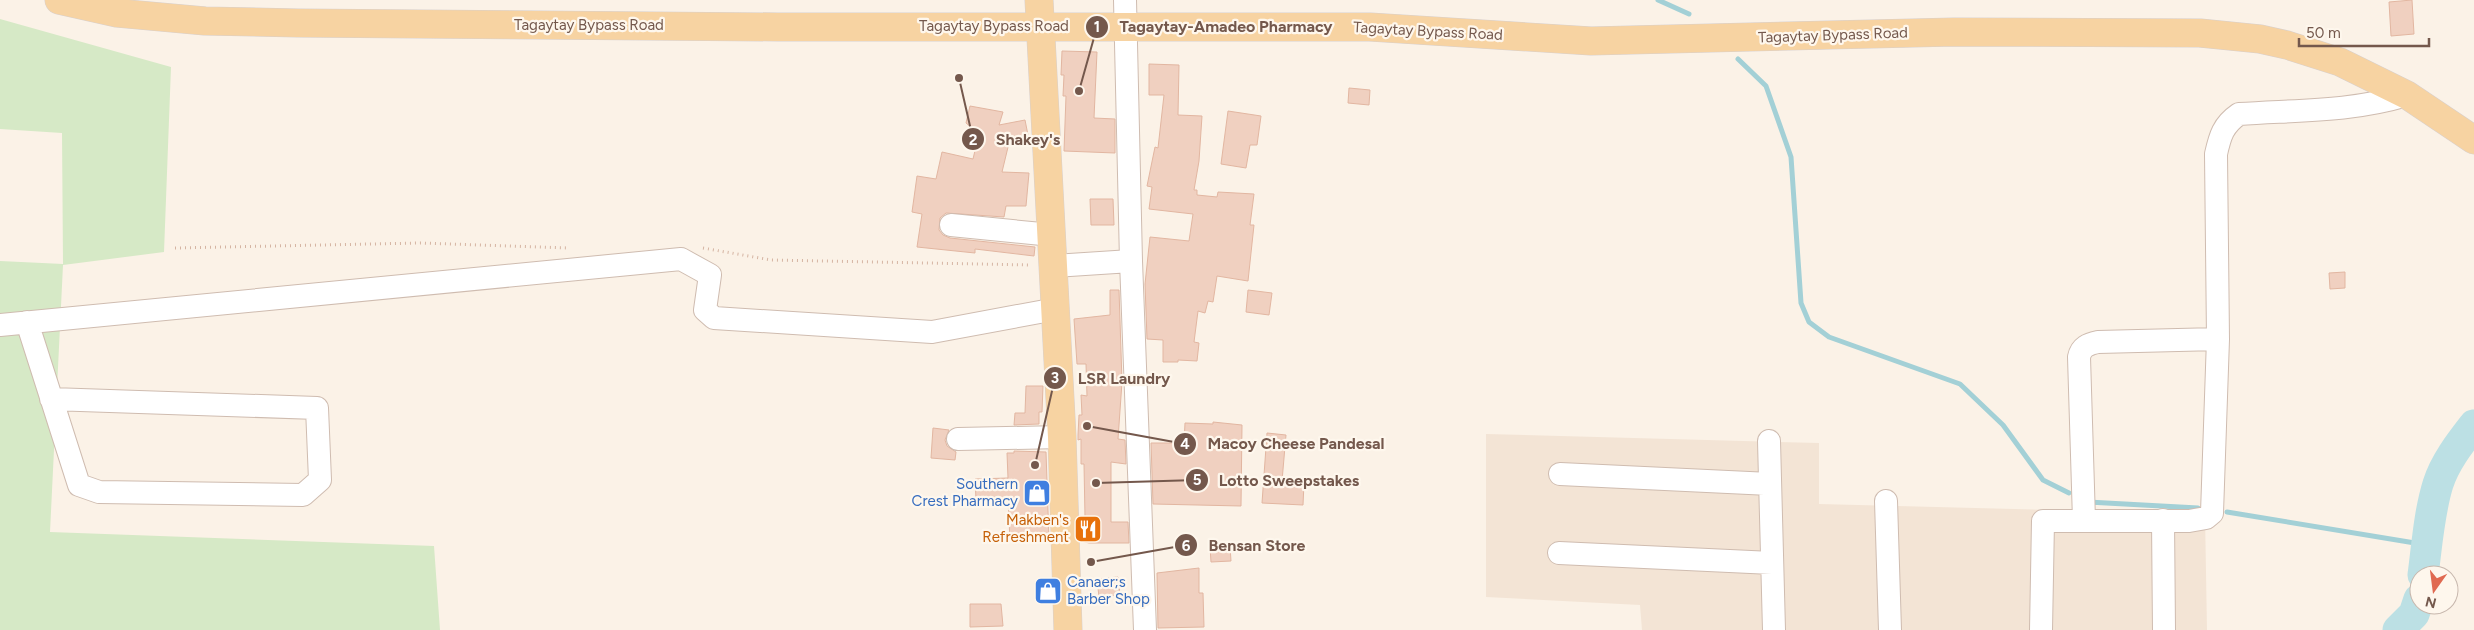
<svg xmlns="http://www.w3.org/2000/svg" width="2474" height="630" font-family="Figtree,sans-serif">
	<style>
		.residential { fill: #f3e4d5 }
		.green { fill: #d6e9c6 }
		.lines { fill: none; stroke-linecap: round; stroke-linejoin: round }
		.stream { stroke: #a3d0d6; stroke-width: 5 }
		.river { stroke: #bce0e4; stroke-width: 31 }
		.building { fill: #f0d0c0; stroke: #e2b6a1 }
		.minor-casing { stroke: #cfbcb0; stroke-width: 24 }
		.major-casing { stroke: #d8d0cd; stroke-width: 29 }
		.path { stroke: #d5b4a2; stroke-width: 3; stroke-dasharray: 1 4; stroke-linecap: butt }
		.minor { stroke: #fff; stroke-width: 22 }
		.major { stroke: #f7d3a2; stroke-width: 28 }
		.labels { text-anchor: middle; stroke-width: 4.5; stroke-linejoin: round; paint-order: stroke }
		.street-label { font-size: 15px; fill: #74584c; stroke: #fef7ed }
		.shop-label { font-size: 15px; fill: #366cbe; stroke: #fef7ed; text-anchor: end }
		.food-label { font-size: 15px; fill: #c56008; stroke: #fef7ed; text-anchor: end }
		.leader { fill: none; stroke: #74584c; stroke-width: 2 }
		.callout-dot { fill: #74584c; stroke: #fef7ed; stroke-width: 2 }
		.mark-label { font-size: 15px; text-anchor: middle; font-weight: bold; fill: #fff }
		.callout-label { font-size: 16px; text-anchor: middle; font-weight: bold; fill: #74584c; stroke: #fef7ed; stroke-width: 4.5; stroke-linejoin: round; paint-order: stroke }
	</style>
	<rect width="100%" height="100%" fill="#fbf2e7"/>
	<!-- residential -->
	<path class="residential" d="M1486,434L1819,443V504L2205,514L2207,630H1642L1640,605L1486,597Z"/>
	<!-- green -->
	<path class="green" d="M0,19L171,67L164,252L63,265L50,532L434,546L440,630H0V261L63,264L62,133L0,129Z"/>
	<g class="lines">
		<!-- stream -->
		<path class="stream" d="M1658,0L1689,14
			M1738,59L1766,86L1791,157L1801,303L1809,322L1829,337L1960,384L2003,425L2043,480L2069,493
			M2088,502L2198,508
			M2227,512L2427,545"/>
		<!-- river -->
		<path class="river" d="M2423,575C2427,545 2429,513 2438,484C2445,462 2460,443 2474,425
			M2398,630L2414,614L2419,599"/>
	</g>
	<!-- building -->
	<path class="building" d="M2412,0L2414,34L2391,36L2389,2Z
		M1062,51L1097,52L1094,118L1115,119V153L1064,151L1066,96H1063L1064,75H1061Z
		M1149,64L1179,65L1178,115L1202,116L1199,161L1194,190H1197V195L1217,197L1218,192L1254,194L1250,225H1254L1248,281L1217,276L1213,302L1208,301L1205,313L1198,311L1194,342L1199,343L1197,361L1178,360V362H1163V340L1147,339L1145,284L1150,237L1189,241L1193,214L1149,209L1152,187L1147,186L1155,147L1158,148L1164,95H1149Z
		M1349,88L1370,90L1369,105L1348,103Z
		M970,106L1003,112L999,125L1025,120L1029,140L1009,143L1002,172L1029,173L1026,206H1006L1004,217L946,213L940,218L939,230L943,235L950,238L1035,247L1034,256L975,249V253L917,247L922,214L912,212L917,176L936,179L942,152L973,159L979,134L966,123Z
		M1228,111L1261,116L1257,145H1250L1246,168L1221,164Z
		M1090,199H1113L1114,225H1091Z
		M2345,272V288L2330,289L2329,273Z
		M1110,290H1119L1122,382L1118,439L1125,440L1126,464L1111,462V522H1128L1129,543H1089L1081,541L1080,517H1085L1084,464H1081V439L1078,440V435L1079,415H1082L1081,395L1087,396L1086,364H1077L1074,319L1110,315Z
		M1248,290L1272,293L1269,315L1246,312Z
		M1026,386H1043L1042,412H1039V424L1014,425L1015,413H1025Z
		M1213,422L1242,425L1241,506L1153,504L1151,443H1184L1185,423L1213,424Z
		M933,428L949,430L945,440L947,446L956,452L955,460L931,458Z
		M1267,433L1286,435L1282,481L1304,483L1303,505L1262,503Z
		M1014,451L1046,452L1049,540L1010,541L1008,499L976,500L975,479L1008,478L1007,453H1014Z
		M1230,546L1231,561L1211,562L1210,547Z
		M1199,568V593H1203L1204,627L1158,628L1157,573Z
		M1118,577L1120,595L1099,597L1097,579Z
		M970,604H1001L1003,626L970,627Z"/>
	<g class="lines">
		<!-- minor casing -->
		<g class="minor-casing">
			<path id="minor" d="M1125,0L1131,261L1145,630
				M951,225L1052,235
				M1054,266L1131,261
				M27,322L79,485L99,492L303,495L320,480L317,408L51,399
				M0,325L681,259L710,275L705,310L714,318L932,332L1056,309
				M958,439L1062,437
				M1769,441L1774,630
				M1560,474L1770,484
				M1886,501L1890,630
				M2084,520L2079,357C2081,347 2088,344 2098,342L2218,339
				M2163,520L2164,630
				M1559,553L1772,563
				M2041,630L2043,521H2189L2206,518L2212,513L2218,339L2216,154C2220,136 2223,125 2239,114C2298,110 2350,112 2407,95"/>
		</g>
		<!-- major casing -->
		<g class="major-casing">
			<path id="major" d="M59,0L117,13L205,21L298,23L778,27H1370L1591,41L1954,32L2200,33L2260,39L2287,45L2340,62L2407,95L2474,140
				M1039,0L1062,437L1068,630"/>
		</g>
		<!-- path -->
		<path class="path" d="M175,248L420,243L569,248
			M703,248L771,260L1031,265"/>
		<!-- minor -->
		<use href="#minor" class="minor"/>
		<!-- major -->
		<use href="#major" class="major"/>
	</g>
	<!-- icons -->
	<defs>
		<g id="shop-square" transform="scale(1.4375)"><rect x="-9" y="-9" width="18" height="18" rx="4" fill="#3f7fe0" stroke="#fef7ed"/><path d="M-5-2.5h2.3a2.7 3.5 0 0 1 5.4 0H5L5.5 6h-11ZM-1.5-2.5h3a1.5 2.3 0 0 0-3 0Z" fill="#fff"/></g>
		<g id="restaurant-square" transform="scale(1.4375)"><rect x="-9" y="-9" width="18" height="18" rx="4" fill="#e8710a" stroke="#fef7ed"/><path d="M-5-6h1v4h1v-4h1v4h1v-4h1v5L-1.5 .5V6h-2V.5L-5-1ZM5-6V6H3V1.5H1.5Q1.5-4 5-6Z" fill="#fff"/></g>
	</defs>
	<g fill-rule="evenodd">
		<use href="#shop-square" x="1037" y="493"/>
		<use href="#restaurant-square" x="1088" y="529"/>
		<use href="#shop-square" x="1048" y="591"/>
	</g>
	<g class="labels">
		<!-- street labels -->
		<g class="street-label">
			<text x="589" y="30">Tagaytay Bypass Road</text>
			<text x="994" y="31">Tagaytay Bypass Road</text>
			<text transform="translate(1428 31) rotate(3)" y="5">Tagaytay Bypass Road</text>
			<text transform="translate(1833 35) rotate(-2)" y="5">Tagaytay Bypass Road</text>
		</g>
		<!-- shop labels -->
		<g class="shop-label">
			<text x="1018" y="489">Southern<tspan x="1018" dy="17">Crest Pharmacy</tspan></text>
			<text x="1067" y="587" text-anchor="start">Canaer;s<tspan x="1067" dy="17">Barber Shop</tspan></text>
		</g>
		<!-- food labels -->
		<g class="food-label">
			<text x="1069" y="525">Makben's<tspan x="1069" dy="17">Refreshment</tspan></text>
		</g>
	</g>
	<!-- callouts -->
	<path class="leader" d="M1079 91L1097 27M959 78L973 139M1035 465L1055 378M1087 426L1185 444M1096 483L1197 480M1091 562L1186 545"/>
	<g class="callout-dot">
		<circle cx="1079" cy="91" r="5"/>
		<circle cx="959" cy="78" r="5"/>
		<circle cx="1035" cy="465" r="5"/>
		<circle cx="1087" cy="426" r="5"/>
		<circle cx="1096" cy="483" r="5"/>
		<circle cx="1091" cy="562" r="5"/>
		<circle cx="1097" cy="27" r="12"/>
		<circle cx="973" cy="139" r="12"/>
		<circle cx="1055" cy="378" r="12"/>
		<circle cx="1185" cy="444" r="12"/>
		<circle cx="1197" cy="480" r="12"/>
		<circle cx="1186" cy="545" r="12"/>
	</g>
	<g class="mark-label">
		<text x="1097" y="32">1</text>
		<text x="973" y="145">2</text>
		<text x="1055" y="383">3</text>
		<text x="1185" y="449">4</text>
		<text x="1197" y="485">5</text>
		<text x="1186" y="551">6</text>
	</g>
	<g class="callout-label">
		<text x="1226" y="32">Tagaytay-Amadeo Pharmacy</text>
		<text x="1028" y="145">Shakey's</text>
		<text x="1124" y="384">LSR Laundry</text>
		<text x="1296" y="449">Macoy Cheese Pandesal</text>
		<text x="1289" y="486">Lotto Sweepstakes</text>
		<text x="1257" y="551">Bensan Store</text>
	</g>
	<!-- north arrow -->
	<g transform="translate(2434 590) rotate(194)"><circle r="24" fill="#fef7ed" stroke="#c7b7ad"/>
	<path d="M0-4L9 19L0 12L-9 19Z" fill="#e06a51"/>
	<text y="-8" font-size="14" font-weight="bold" text-anchor="middle" fill="#74584c">N</text>
	</g>
	<!-- scale -->
	<path d="M2299 38v8h130v-8" fill="none" stroke="#74584c" stroke-width="2.5"/>
	<text x="2306" y="38" font-size="15" fill="#74584c" stroke="#fef7ed" stroke-width="4" paint-order="stroke">50 m</text>
</svg>
